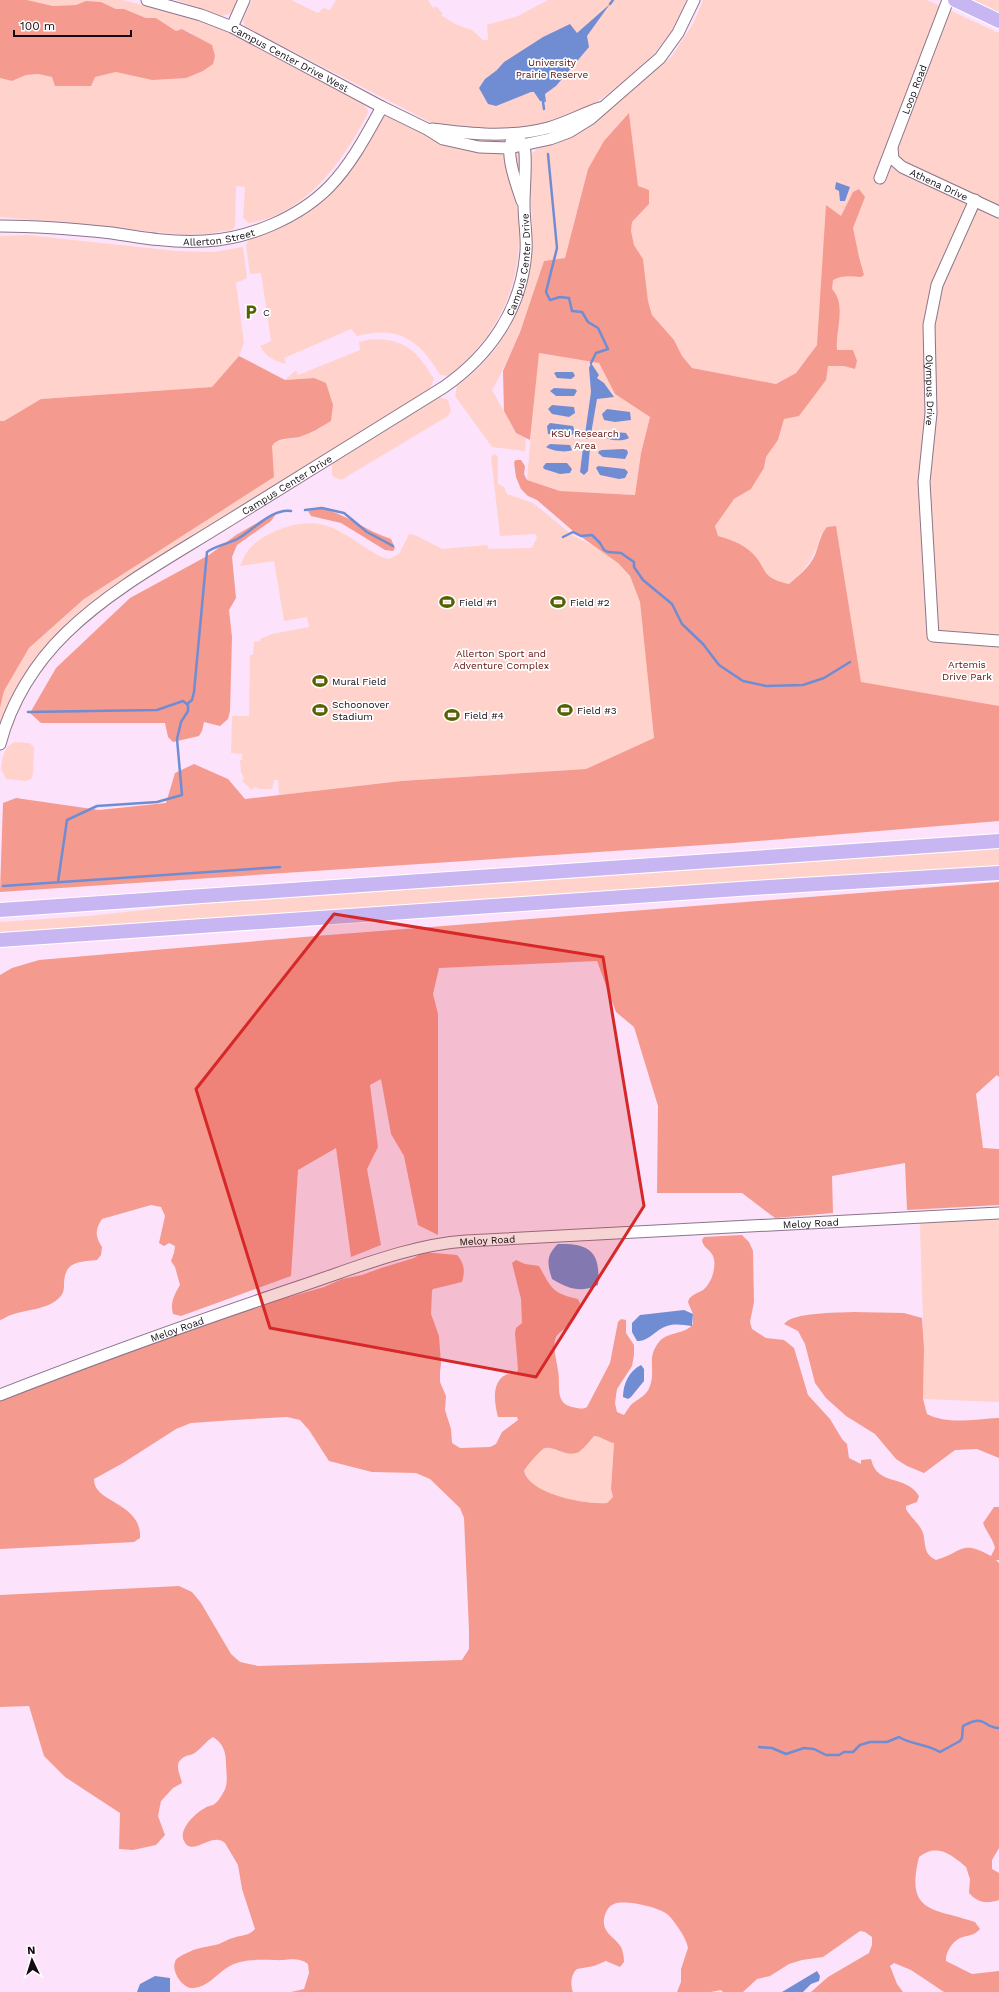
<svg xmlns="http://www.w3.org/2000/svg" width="999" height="1992" font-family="'Work Sans',sans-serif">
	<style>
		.green { fill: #ffd3cc }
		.forest { fill: #f59a8e; fill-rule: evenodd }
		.water { fill: #708dd3 }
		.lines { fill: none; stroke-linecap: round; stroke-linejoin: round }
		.stream { stroke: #708dd3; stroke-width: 2.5 }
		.minor-casing { stroke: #8b758a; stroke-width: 13 }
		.major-casing { stroke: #fff; stroke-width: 16 }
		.minor { stroke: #fff; stroke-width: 11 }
		.major { stroke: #c8b6f2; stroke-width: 14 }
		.marked { fill: #d62828; fill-opacity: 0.2; stroke: #d62828; stroke-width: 3; stroke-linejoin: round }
		.labels { text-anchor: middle; stroke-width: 3.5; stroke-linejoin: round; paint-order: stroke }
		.street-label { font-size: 10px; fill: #130b13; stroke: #fff }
		.park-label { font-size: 10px; fill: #60100d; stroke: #fff }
		.poi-label { font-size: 10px; fill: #130b13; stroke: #fff; text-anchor: start }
	</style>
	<rect width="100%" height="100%" fill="#fce3fb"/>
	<!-- green -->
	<path class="green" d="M27,0H122L184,15L218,27L362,103L368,110L367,115C343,161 305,215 249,223L243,218L245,187L236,186L235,226L232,230L206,234L187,235L0,217V78L12,81L26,75L38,74L52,77H95L116,72L152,80L192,33L182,29L176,31L156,18H146L124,9H116L101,2L86,1L76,5L53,6Z
		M176,0H237L231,13L222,16Z
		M252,0H291L318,13L323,8L330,10L336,0H428L433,8L436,6L443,14L441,15L455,24L472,30L483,40H488L487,25L518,16L548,0H686L673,30L654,54L617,87L598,101L578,112L531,128L504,131L444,126L428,121L245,27L243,20Z
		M703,0H927L999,33V706L866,704L821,533C817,555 806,569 789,584C758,577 769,568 750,551C741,543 729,539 718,536L714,525L734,499L751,489L764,468L766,457L778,440L784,418L794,417L817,345L796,373L776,384L692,368L682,356L674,340L652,315L648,301L643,259L634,245L631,231L632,222L649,204V190L638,187L629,114L588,169L565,258L544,261C529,305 516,349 492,390L516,433L526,438L525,451L492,447L455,396L457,386C511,346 534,292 532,225C532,202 527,179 529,156L537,149L567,138L594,123L672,56L694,22Z
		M971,0H999V13Z
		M384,116L390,117L432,138L499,152C512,159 512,176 514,190C530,264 508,329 448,376L440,375C420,340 398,325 357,336L351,329L284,358L286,364C273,360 267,358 260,346L271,341L261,273L250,274L246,245L250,238L267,232L345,174L365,149L379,119Z
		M443,132L504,139L505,142L503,145L468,141Z
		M520,151L522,180L518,178L515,152Z
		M27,235L176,251L213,252L243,247L247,278L236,283L244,343L239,356L212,387L41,399L4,421H0V236Z
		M371,339C406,339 417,351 434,379L430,388L264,493L54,638C32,663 11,690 0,723V708L4,691L29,648L84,599L274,443C283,439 290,439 299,437C310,435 321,427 331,421L314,378L285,380L296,370L298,375L360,350L359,342Z
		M538,353L599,363L615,394L650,417L641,453L635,495L560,491L527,480Z
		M439,397L448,400L451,411L448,416L341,480L332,476V464Z
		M494,454L498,457V484L504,487L507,494L533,503L575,537L595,546L618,563L630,576L640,602L654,738L586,769L401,781L279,795L278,780H274L272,789H260L254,787L252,790L242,781L244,778L241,772L240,760H242V754L231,753L232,716H249L250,655H253L254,642L260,641V639L272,634L309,627L307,617L284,621L274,561L240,566C242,562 244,556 247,552C263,530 307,515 333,528C350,536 365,548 381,557L389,559L399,554L409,534L415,535L442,549L487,545L489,549L532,548L537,537L535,534L500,536L491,457Z
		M15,742L29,743L34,747L33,774L31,779L26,781L6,779L1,769C2,758 4,746 15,742Z
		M999,849V867L0,934V922L89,916L188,905Z
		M999,1218V1402L923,1399C925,1339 921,1280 920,1221Z
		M594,1436C601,1436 607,1442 614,1443L611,1484L613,1497L607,1503C586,1505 529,1494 524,1471C526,1467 541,1449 545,1448C554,1446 566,1458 578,1452C584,1448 590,1441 594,1436Z"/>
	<!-- forest -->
	<path class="forest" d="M0,0H27L53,6L76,5L86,1L101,2L116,9H124L146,18H156L176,31L182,29L212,45L215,56L213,64L203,71L186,78L152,80L116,72L95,77L91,86H55L52,77L38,74L26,75L12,81L0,78Z
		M629,113L638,186L649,190V204L632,222L631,231L634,245L643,259L648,301L652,315L674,340L682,356L692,368L776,384L796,373L817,345L826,205L841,216L853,192L859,189L865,197L853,228L859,257L864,275L861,277C851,276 842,275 833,280L832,289C847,305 835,331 837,350H853L857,361L855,369L844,366H828L826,380L799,416L784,419L778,440L766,457L764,468L751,489L734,499L715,526L718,536C729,539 741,543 750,551C769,568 758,577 789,584C798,576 810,567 815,555C819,545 820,535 827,527L836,526L861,682L999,706V821L734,843L0,892L3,803L16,798L99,810L166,803L175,773L194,764L228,779L245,799L401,781L586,769L654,738L640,602L630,576L618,563L573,531L537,500L528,496L521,489L516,477L514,462L516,460H521L525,466L524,474L527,480L560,491L635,495L641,453L650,417L615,394L599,363L539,353L530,440L516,433L504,411L503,371L520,332L544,261L565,258L588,169L604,141Z
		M239,356L285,380L314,378L326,383L333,405L331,421C321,427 312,433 302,436C292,440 279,436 272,446L274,477L84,599L29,648L4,691L0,708V421H4L41,399L212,387Z
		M321,508C346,514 366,531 391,539L395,548L393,551L385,550L341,523L311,516L308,511Z
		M278,511L271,521L237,545L232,557L236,598L229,610L232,637L230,711L228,719L220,726L204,722L202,731L199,736L173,742L168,737L165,723H41L30,713L56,668L130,598L209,555L236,535Z
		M999,882V1077L997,1075L976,1094L983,1148L999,1149V1205L907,1210L905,1163L832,1176L833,1213L775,1218L742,1193H657L658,1106L634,1027L616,1012L597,961L439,968L433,994L438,1014V1235L418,1225L404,1156L391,1134L381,1079L370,1085L378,1147L367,1169L381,1245L351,1257L336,1148L298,1170L291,1276L181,1316L173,1314C170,1303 174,1295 180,1285L175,1267L171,1261L174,1253L175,1246L169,1243L164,1246L159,1243L165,1216L161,1207L151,1205L102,1219C95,1229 95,1237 102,1247L101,1255L97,1260C79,1262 65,1261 64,1283C64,1288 64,1293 60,1297C48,1310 27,1309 11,1315C7,1316 4,1319 0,1320V975L12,968L39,960L316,936Z
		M742,1235L749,1242L753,1251L754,1302L750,1322L752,1329L766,1338L784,1340L794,1348L808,1395L830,1419L842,1439L847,1444L849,1458L861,1464V1460L871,1459C877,1487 906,1474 919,1496L917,1502L906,1506V1509C910,1517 920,1524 923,1533C926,1544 923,1554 936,1560C963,1552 961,1539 991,1556L995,1548C993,1539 987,1533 983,1523L994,1507H999V1560H996L999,1563V1848L992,1860V1869L999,1873V1900C987,1904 978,1903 969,1893L970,1879L966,1867C951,1854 937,1843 919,1857C905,1914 933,1908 975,1922L980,1929C974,1936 968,1935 960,1938C952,1942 945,1953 946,1961L972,1974L999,1971V1992H944L911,1970L894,1963L890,1966L897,1984L903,1992H811L828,1977L869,1953L872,1945V1937L865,1932L860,1931L823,1957L802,1960L789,1964L770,1976L757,1979L743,1992H723L721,1990L711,1992H677L681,1982V1969L688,1948C687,1939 674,1920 667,1914C659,1907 623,1899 614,1904C608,1906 605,1913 604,1919C602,1933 615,1937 621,1947C623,1951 624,1957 624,1962L620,1967L606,1961L594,1966L577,1969C571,1974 570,1985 573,1992H291L304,1989L309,1973L308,1964C297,1956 288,1961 275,1960C258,1960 240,1958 225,1969C215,1976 208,1986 194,1988C184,1990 171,1972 175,1962C176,1957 185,1954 189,1952C199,1947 209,1947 219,1944C224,1942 228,1939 233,1938C241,1935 249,1936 255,1929L242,1889L238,1865L225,1843C212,1831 192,1858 184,1841C178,1830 195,1813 205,1808C207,1806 211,1806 213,1805C217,1803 221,1797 223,1793C229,1785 226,1773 226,1763C226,1752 223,1743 213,1737C206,1741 202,1748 196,1752C193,1755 188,1755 184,1757C173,1764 180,1773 182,1783L173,1788L161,1801L158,1816L165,1835L156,1845L133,1850L119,1849L120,1813L65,1777L44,1756L29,1706L0,1707V1595L179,1586L192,1592L201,1603L231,1654L240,1662L258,1666L462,1660L469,1649V1630L464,1518L460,1508L430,1479L416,1473L372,1472L329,1461L309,1430L300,1420L287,1417L234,1420L191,1423L176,1429L123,1463L94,1479C93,1503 142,1502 140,1538L134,1542L0,1549V1400L57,1376L167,1337L268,1303L324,1287L342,1279L362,1275L381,1268L414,1258L423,1252L457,1255C465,1264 465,1272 462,1282L433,1289L432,1291L431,1314L439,1336L441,1364L440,1372V1382L446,1396L445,1410L451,1429L452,1443L460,1448L490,1447L496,1444L502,1432L518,1420L517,1417H498C493,1399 491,1372 517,1373L518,1369L515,1333L516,1328L522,1323L521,1299L512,1263L516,1260L525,1264L539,1266C552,1289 552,1293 578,1299L580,1303C578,1327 557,1329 555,1340C553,1349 557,1362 558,1371C561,1384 554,1403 572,1407C578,1408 582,1410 587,1407L610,1363L618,1322L621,1319L626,1320V1333L634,1345V1355L632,1366L617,1389L615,1403L617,1412L624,1415C627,1411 629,1406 633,1403C640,1398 647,1395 650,1386C656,1369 646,1358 659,1342C668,1331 685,1335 693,1324V1314L688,1302L689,1299C693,1294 698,1293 703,1290C712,1283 717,1266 713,1256C710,1249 703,1248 702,1240L704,1237ZM594,1436C601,1436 607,1442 614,1443L611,1489L613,1497L607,1503C586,1505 529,1494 524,1471C526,1467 541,1449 545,1448C555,1446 566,1458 579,1452C584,1448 590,1441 594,1436Z
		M853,1312L904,1313L922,1318L924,1349L923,1399L927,1414C948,1425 976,1419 999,1418V1458L977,1449L955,1450L924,1473L907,1466L896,1459L875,1434L846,1416L826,1398L815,1383L805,1344L798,1331L784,1324C793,1312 837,1313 853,1312Z"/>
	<!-- water -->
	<path class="water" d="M610,4L587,36L589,47L556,86L545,94L546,102L540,101L534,92H531L496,106L488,104L479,88L485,79L497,70L504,62L543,37L570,24L577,33Z
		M836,182L850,187L845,201H840L839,191L835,189Z
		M591,363L599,375L597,378L604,383L614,397L597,399L591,434L588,439L585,438V434L591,392L589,368Z
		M556,372H573L575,376L571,379L557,378L554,373Z
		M554,388L575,389L577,391L574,396H556L550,391Z
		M552,405L574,407L575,413L569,417L552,414L548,409Z
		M607,409L630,412L631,420L615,422L604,420L602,414Z
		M550,423L573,426L575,433L572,435L548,434L547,426Z
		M607,431L626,433L629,438C623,442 605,441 602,434Z
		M550,444L570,445L572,450C566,453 552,451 546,447Z
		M589,446L590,448L588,471L584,475L580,472L583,448L585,446Z
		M623,449L627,450L628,453L625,459L603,457L598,453L599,451L602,450Z
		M546,463H567L572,469L570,473L560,474L544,469L543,467Z
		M598,466L625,469L628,472L625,478L619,479L600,475L596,468Z
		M558,1244C589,1243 601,1251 598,1285C580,1293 569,1289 552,1279C547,1264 546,1255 558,1244Z
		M684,1310L693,1314L692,1326C683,1325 676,1323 667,1326C656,1329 649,1342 637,1341L632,1332V1323L640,1315Z
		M641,1365L644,1369V1381L631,1397L628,1399L623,1397C623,1384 629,1371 641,1365Z
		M817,1971L820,1976L819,1981L811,1984L803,1992H782Z
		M155,1976L170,1978V1992H137L140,1984Z"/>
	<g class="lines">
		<!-- stream -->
		<path class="stream" d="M610,4L613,0
			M543,102L544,109
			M548,154L557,248L546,292L550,300L560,297L569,298L572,311L582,312L588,322L598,328L608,349L596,353L591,363
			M305,510L322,508L344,513L367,532L393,546
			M563,537L573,532L581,536L592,535L600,543L604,550L608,552L621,553L634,562V567L643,580L672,604L682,624L703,644L719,665L743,681L766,686L803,685L824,678L850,662
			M187,704L192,700L194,692L207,552C217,545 229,544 239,538C254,529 273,508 291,511
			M28,712L157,710L183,701L188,705V711L181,722L177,739L182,795L157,802L97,806L67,820L58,882
			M3,886L280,867
			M759,1747L772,1748L786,1754L804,1748L814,1749L826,1755H839L844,1752H853L860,1745L870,1742H887L899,1737C912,1745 927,1744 940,1752L960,1741L962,1738L963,1726C987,1713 982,1728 999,1728"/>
		<!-- minor casing -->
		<g class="minor-casing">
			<g id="minor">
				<path id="s1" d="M147,0L201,15L232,27L382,107L427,129L443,139L479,147L509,148L550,139L569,132L590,119L660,58L678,33L694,0"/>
				<path d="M232,27L244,0"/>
				<path d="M432,129C471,134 509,138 548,128C566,123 582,114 600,108"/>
				<path d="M511,142C506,157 517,186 522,201"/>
				<path id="s2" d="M892,148L893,159L902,167L999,212"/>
				<path id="s3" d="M880,178L948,0"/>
				<path id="s4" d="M975,200L937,285L929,325L931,413L924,482L933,636L999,641"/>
				<path id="s5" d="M0,226C37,226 75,229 112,233C143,238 174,243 205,241C249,239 300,217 330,186C352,163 367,134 382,107"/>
				<path id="s6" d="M0,744C11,702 35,663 66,633C110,590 167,559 220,526C295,480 369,433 444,387C490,355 522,309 526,251C527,236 524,220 524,205C524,188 526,171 525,153L524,146L515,134"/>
				<path id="s7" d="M0,1395C99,1356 200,1320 301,1286C355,1268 409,1245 466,1241L999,1213"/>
			</g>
		</g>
		<!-- major casing -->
		<g class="major-casing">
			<path id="major" d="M955,0L999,21
				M0,910L999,841
				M0,940L769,887L999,873"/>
		</g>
		<!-- minor -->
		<use href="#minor" class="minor"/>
		<!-- major -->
		<use href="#major" class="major"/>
	</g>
	<!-- marked area -->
	<path class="marked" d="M334,914L603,957L644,1206L536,1377L270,1328L196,1089Z"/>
	<!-- icons -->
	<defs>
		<g id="parking-bare" transform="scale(1.2)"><path d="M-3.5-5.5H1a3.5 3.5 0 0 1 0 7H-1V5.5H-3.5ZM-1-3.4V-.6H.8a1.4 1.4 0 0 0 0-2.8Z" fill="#546204" stroke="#fff" stroke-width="2.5" paint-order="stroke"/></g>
		<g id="stadium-bare" transform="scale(1.2)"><path d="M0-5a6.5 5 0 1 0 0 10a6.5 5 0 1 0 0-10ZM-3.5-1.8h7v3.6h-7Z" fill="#546204" stroke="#fff" stroke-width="2.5" paint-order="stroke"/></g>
	</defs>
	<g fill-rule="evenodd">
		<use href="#parking-bare" x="251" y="312"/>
		<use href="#stadium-bare" x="447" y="602"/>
		<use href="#stadium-bare" x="558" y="602"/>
		<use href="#stadium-bare" x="320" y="681"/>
		<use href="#stadium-bare" x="320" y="710"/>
		<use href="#stadium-bare" x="565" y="710"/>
		<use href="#stadium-bare" x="452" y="715"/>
	</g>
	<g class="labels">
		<!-- street labels -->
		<g class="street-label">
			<text dy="4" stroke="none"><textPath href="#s1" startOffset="155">Campus Center Drive West</textPath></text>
			<text dy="4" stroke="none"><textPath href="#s3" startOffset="95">Loop Road</textPath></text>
			<text dy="4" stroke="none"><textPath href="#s2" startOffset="64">Athena Drive</textPath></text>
			<text dy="4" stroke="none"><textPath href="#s5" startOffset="220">Allerton Street</textPath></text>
			<text dy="4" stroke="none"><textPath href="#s6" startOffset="732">Campus Center Drive</textPath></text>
			<text dy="4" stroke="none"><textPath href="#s4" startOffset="199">Olympus Drive</textPath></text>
			<text dy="4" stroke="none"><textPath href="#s6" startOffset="397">Campus Center Drive</textPath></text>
			<text dy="4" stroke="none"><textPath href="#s7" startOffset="837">Meloy Road</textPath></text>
			<text dy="4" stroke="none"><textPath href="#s7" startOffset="513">Meloy Road</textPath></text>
			<text dy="4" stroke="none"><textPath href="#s7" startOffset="189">Meloy Road</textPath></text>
		</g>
		<!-- park labels -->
		<g class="park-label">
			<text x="552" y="66">University<tspan x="552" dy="12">Prairie Reserve</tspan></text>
			<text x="585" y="437">KSU Research<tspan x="585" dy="12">Area</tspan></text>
			<text x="501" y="657">Allerton Sport and<tspan x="501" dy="12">Adventure Complex</tspan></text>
			<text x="967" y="668">Artemis<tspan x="967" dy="12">Drive Park</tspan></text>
		</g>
		<!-- poi labels -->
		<g class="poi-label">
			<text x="263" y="316">C</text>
			<text x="459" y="606">Field #1</text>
			<text x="570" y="606">Field #2</text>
			<text x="332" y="685">Mural Field</text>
			<text x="332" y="708">Schoonover<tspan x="332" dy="12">Stadium</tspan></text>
			<text x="577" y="714">Field #3</text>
			<text x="464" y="719">Field #4</text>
		</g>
	</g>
	<!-- north arrow -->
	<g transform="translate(32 1960) rotate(356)" stroke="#ffffff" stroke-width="3" paint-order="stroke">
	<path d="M0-3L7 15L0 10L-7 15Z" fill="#130b13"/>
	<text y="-6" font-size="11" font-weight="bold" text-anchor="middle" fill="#130b13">N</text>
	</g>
	<!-- scale -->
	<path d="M14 30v6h117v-6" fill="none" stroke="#130b13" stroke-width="2"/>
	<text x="20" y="30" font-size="12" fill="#130b13" stroke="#ffffff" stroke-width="3" paint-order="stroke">100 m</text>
</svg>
